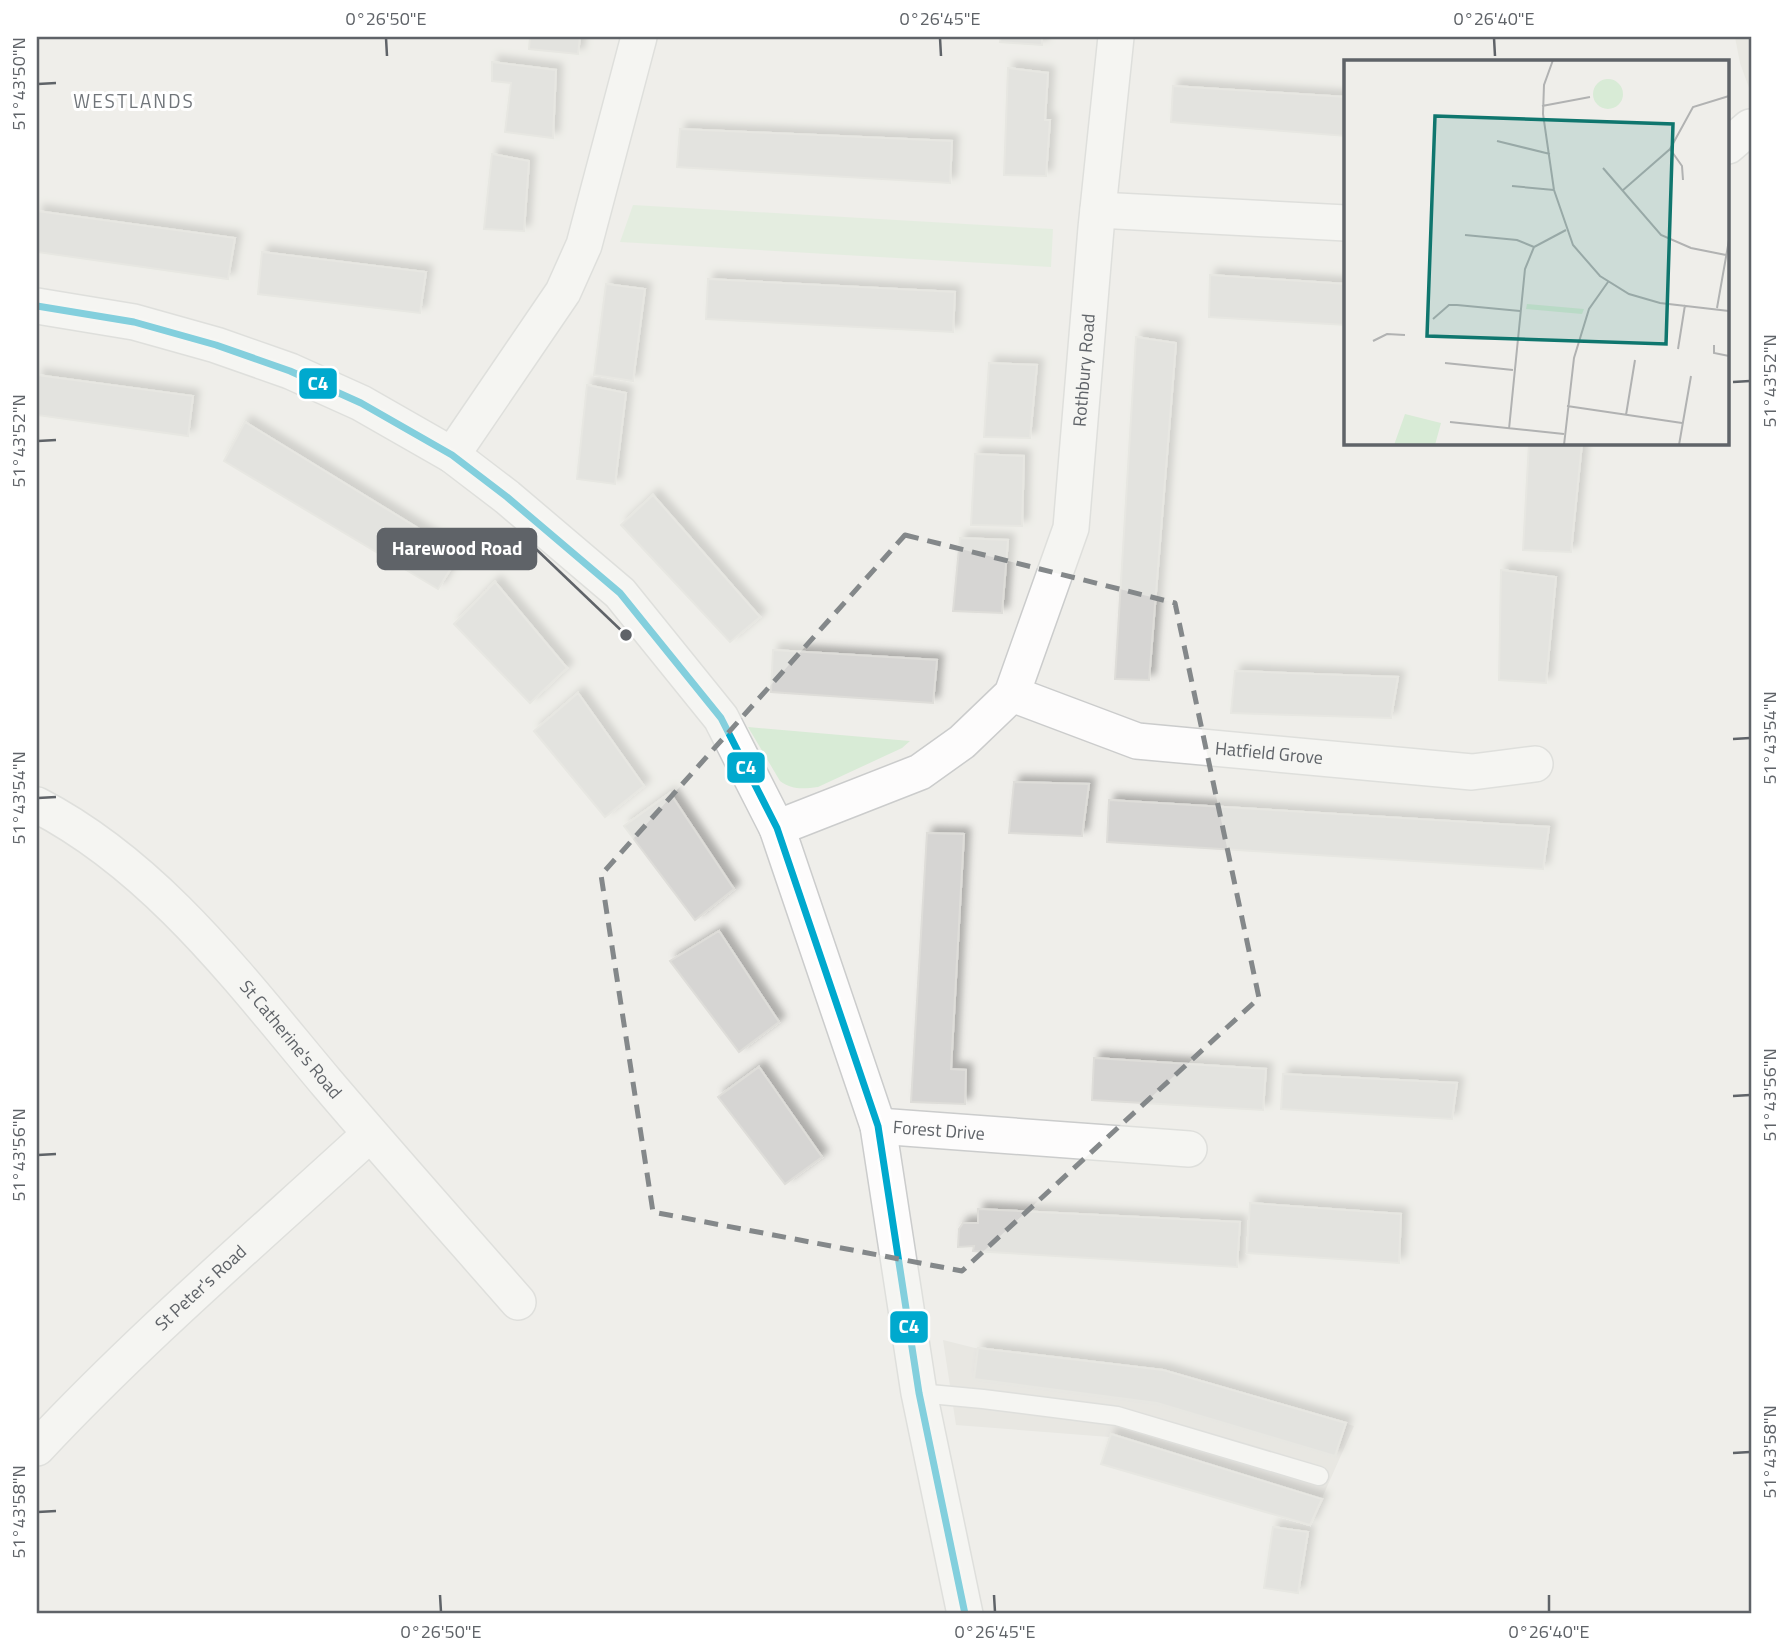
<svg xmlns="http://www.w3.org/2000/svg" width="1789" height="1651" font-family="'Titillium Web',sans-serif">
	<style>
		.industrial { fill: #dfddda }
		.education { fill: #e2e0da }
		.green { fill: #d8ebd6 }
		.building { fill: #d6d5d3; stroke: #deddd9; stroke-width: 2; filter: url(#shadow) }
		.lines { fill: none; stroke-linecap: round; stroke-linejoin: round }
		.lane-casing { stroke: #cbcccc; stroke-width: 21 }
		.street-casing { stroke: #cbcccc; stroke-width: 38 }
		.lane { stroke: #fdfcfc; stroke-width: 18 }
		.street { stroke: #fdfcfc; stroke-width: 35 }
		.bus-1-casing { stroke: #fff; stroke-width: 12 }
		.bus-1 { stroke: #00a9ce; stroke-width: 7 }
		.marked { fill: none; stroke: #84888a; stroke-width: 5; stroke-dasharray: 14 9; stroke-linejoin: round }
		.ticks { fill: none; stroke: #5f6368; stroke-width: 2.5 }
		.labels { text-anchor: middle; stroke-width: 6; stroke-linejoin: round; paint-order: stroke }
		.street-label { font-size: 18px; fill: #5f6368; stroke: #fff }
		.neighbourhood-label { font-size: 19px; letter-spacing: 2px; fill: #70757a; stroke: #fff }
		.inset-road { fill: none; stroke: #b1b2b2; stroke-width: 2 }
		.view { fill: #0f766e; fill-opacity: 0.15; stroke: #0f766e; stroke-width: 3.5 }
		.inset-edge { fill: none; stroke: #5f6368; stroke-width: 3.5 }
		.leader { fill: none; stroke: #5f6368; stroke-width: 2.5 }
		.callout-dot { fill: #5f6368; stroke: #fff; stroke-width: 2.5 }
		.callout { fill: #5f6368; stroke: #5f6368; stroke-width: 2.5 }
		.callout-label { font-size: 19px; text-anchor: middle; font-weight: bold; fill: #fff }
		.line-badge { stroke: #fff; stroke-width: 2.5 }
		.badge-label { font-size: 19px; text-anchor: middle; font-weight: bold; fill: #fff }
		.neatline { fill: none; stroke: #5f6368; stroke-width: 2.5 }
		.ticks-label { font-size: 18px; text-anchor: middle; fill: #5f6368 }
	</style>
	<defs>
		<filter id="shadow"><feDropShadow dx="6" dy="-6" stdDeviation="3.5" flood-color="#0004"/></filter>
	</defs>
	<rect width="100%" height="100%" fill="#efeeea"/>
	<!-- industrial -->
	<path class="industrial" d="M943,1340L975,1348L1163,1370L1354,1426L1310,1525L1101,1464L1109,1437L956,1425Z"/>
	<!-- education -->
	<path class="education" d="M1735,37H1752V96L1740,63Z"/>
	<!-- green -->
	<path class="green" d="M633,205L1053,229L1051,267L620,242Z
		M748,727L910,741L902,748L818,787C803,789 792,790 780,781Z"/>
	<!-- building -->
	<path class="building" d="M530,37H580L578,54L529,49Z
		M1001,37H1042V45L1000,42Z
		M492,62L556,70L553,138L505,132L511,83L492,81Z
		M1008,68L1048,73L1045,120H1050L1046,176L1004,175Z
		M1173,86L1346,97V136L1171,122Z
		M680,129L952,141L950,183L677,167Z
		M492,154L529,161L524,231L484,229Z
		M37,211L235,238L228,279L37,252Z
		M262,252L426,272L420,313L258,294Z
		M1210,275L1346,284V325L1209,317Z
		M708,279L955,292L953,332L706,319Z
		M606,284L645,289L633,381L594,375Z
		M1136,337L1176,343L1149,680L1115,679Z
		M989,363L1037,365L1030,438L984,437Z
		M37,375L193,396L188,436L37,415Z
		M587,385L626,393L615,484L577,479Z
		M245,422L460,554L438,589L224,461Z
		M1529,443H1582L1571,552L1523,550Z
		M975,454L1024,456L1022,526L971,525Z
		M653,495L760,617L730,642L621,525Z
		M960,538L1008,540L1002,613L953,611Z
		M1501,570L1556,577L1546,683L1499,680Z
		M495,582L567,668L530,703L454,624Z
		M773,650L937,660L933,703L771,692Z
		M1235,671L1398,677L1391,718L1231,713Z
		M578,693L644,786L605,817L534,731Z
		M1014,782L1089,784L1082,836L1009,833Z
		M670,793L734,889L695,920L624,826Z
		M1109,800L1549,827L1543,869L1107,842Z
		M927,833L964,834L951,1069L966,1070L965,1104L911,1102Z
		M719,931L779,1022L739,1052L670,961Z
		M1094,1058L1266,1069L1263,1110L1092,1100Z
		M759,1067L822,1157L785,1184L718,1097Z
		M1283,1074L1457,1083L1452,1119L1281,1109Z
		M1250,1203L1401,1214L1399,1263L1247,1253Z
		M978,1209L1240,1222L1237,1267L973,1251L974,1246L958,1247L959,1229L963,1223H978Z
		M978,1348L1163,1370L1346,1423L1335,1456L1157,1403L974,1379Z
		M1111,1434L1322,1499L1310,1525L1101,1464Z
		M1273,1527L1308,1532L1298,1593L1264,1588Z"/>
	<g class="lines">
		<!-- lane casing -->
		<g class="lane-casing">
			<path id="lane" d="M919,1393L983,1399L1117,1416L1319,1476"/>
		</g>
		<!-- street casing -->
		<g class="street-casing">
			<g id="street">
				<path d="M1728,146L1750,127"/>
				<path d="M1098,210L1346,223"/>
				<path d="M37,306L134,322L216,345L290,371L361,403L452,455L507,497L620,593L721,718L777,828L878,1126L919,1393L965,1614"/>
				<path d="M452,455L563,292L584,245L639,37"/>
				<path id="s1" d="M1012,694L1137,741L1472,772L1535,764"/>
				<path id="s2" d="M37,805C157,867 241,981 326,1082C389,1156 454,1229 518,1302"/>
				<path id="s3" d="M777,828L920,772L962,742L1012,694L1071,528L1096,228L1116,37"/>
				<path id="s4" d="M878,1126L1189,1149"/>
				<path id="s5" d="M37,1448C141,1337 258,1237 370,1134"/>
			</g>
		</g>
		<!-- lane -->
		<use href="#lane" class="lane"/>
		<!-- street -->
		<use href="#street" class="street"/>
		<!-- bus-1 casing -->
		<g class="bus-1-casing">
			<path id="bus-1" d="M37,306L134,322L216,345L290,371L361,403L452,455L507,497L620,593L721,718L777,828L878,1126L919,1393L965,1614"/>
		</g>
		<!-- bus-1 -->
		<use href="#bus-1" class="bus-1"/>
	</g>
	<!-- marked area -->
	<path d="M0 0H1789V1651H0ZM905,535L1175,603L1259,998L962,1271L653,1212L601,875Z" fill="#efeeea" fill-opacity=".55" fill-rule="evenodd"/>
	<path class="marked" d="M905,535L1175,603L1259,998L962,1271L653,1212L601,875Z"/>
	<!-- ticks -->
	<path class="ticks" d="M386,38L387,56M940,38L941,56M1494,38L1495,56M38,84L56,83M1733,382L1750,381M38,441L56,440M1733,739L1750,738M38,798L56,797M1733,1096L1750,1095M38,1155L56,1154M1733,1453L1750,1452M38,1512L56,1511M440,1595L441,1612M994,1595L995,1612M1549,1595V1612"/>
	<g class="labels">
		<!-- street labels -->
		<g class="street-label">
			<text dy="6" stroke="none"><textPath href="#s3" startOffset="609">Rothbury Road</textPath></text>
			<text dy="6" stroke="none"><textPath href="#s1" startOffset="266">Hatfield Grove</textPath></text>
			<text dy="6" stroke="none"><textPath href="#s2" startOffset="348">St Catherine's Road</textPath></text>
			<text dy="6" stroke="none"><textPath href="#s4" startOffset="61">Forest Drive</textPath></text>
			<text dy="6" stroke="none"><textPath href="#s5" startOffset="229">St Peter's Road</textPath></text>
		</g>
		<!-- neighbourhood labels -->
		<g class="neighbourhood-label">
			<text x="134" y="108">WESTLANDS</text>
		</g>
	</g>
	<!-- overview -->
	<g transform="translate(1344 60)">
		<rect width="385" height="385" fill="#efeeea"/>
		<path d="M249 34a15 15 0 1 1 30 0a15 15 0 1 1-30 0ZM183,244L240,249L238,254L182,249ZM61,354L97,363L91,385H50Z" fill="#d8ebd6"/>
		<path class="inset-road" d="M209,0L200,25L199,54L210,130L229,185L256,216L285,234L316,243L385,251M198,46L246,37M153,81L206,94M326,89L338,106L339,120M259,108L317,175L347,188L382,195M168,126L210,130M278,131L326,89L349,47L385,36M121,175L173,180L190,187M373,248L385,180M89,259L105,245H113L176,251M29,281L43,274L61,275M370,285V293L385,296M334,289L341,245M101,303L169,310M223,346L338,363M282,355L291,300M106,362L220,374M165,369L181,209L190,187L222,170M220,385L230,298L245,249L264,222M335,385L347,316"/>
		<path class="view" d="M91,56L329,64L322,284L83,276Z"/>
		<rect width="385" height="385" class="inset-edge"/>
	</g>
	<!-- callouts -->
	<path class="leader" d="M626 635L536 549"/>
	<circle class="callout-dot" cx="626" cy="635" r="7"/>
	<rect class="callout" x="378" y="529" width="158" height="40" rx="7"/>
	<g class="callout-label">
		<text x="457" y="555">Harewood Road</text>
	</g>
	<g class="line-badge">
		<rect x="298" y="367" width="40" height="33" rx="7" fill="#00a9ce"/>
		<rect x="726" y="751" width="40" height="33" rx="7" fill="#00a9ce"/>
		<rect x="889" y="1310" width="40" height="34" rx="7" fill="#00a9ce"/>
	</g>
	<g class="badge-label">
		<text x="318" y="390">C4</text>
		<text x="746" y="774">C4</text>
		<text x="909" y="1333">C4</text>
	</g>
	<!-- border -->
	<rect width="1789" height="1651" fill="none" stroke="#ffffff" stroke-width="77"/>
	<rect x="38" y="38" width="1712" height="1574" class="neatline"/>
	<g class="ticks-label">
		<text x="386" y="25">0°26'50"E</text>
		<text x="940" y="25">0°26'45"E</text>
		<text x="1494" y="25">0°26'40"E</text>
		<text transform="translate(19 84) rotate(-90)" y="6">51°43'50"N</text>
		<text transform="translate(1770 381) rotate(-90)" y="6">51°43'52"N</text>
		<text transform="translate(19 441) rotate(-90)" y="6">51°43'52"N</text>
		<text transform="translate(1770 738) rotate(-90)" y="6">51°43'54"N</text>
		<text transform="translate(19 798) rotate(-90)" y="6">51°43'54"N</text>
		<text transform="translate(1770 1095) rotate(-90)" y="6">51°43'56"N</text>
		<text transform="translate(19 1155) rotate(-90)" y="6">51°43'56"N</text>
		<text transform="translate(1770 1452) rotate(-90)" y="6">51°43'58"N</text>
		<text transform="translate(19 1512) rotate(-90)" y="6">51°43'58"N</text>
		<text x="441" y="1638">0°26'50"E</text>
		<text x="995" y="1638">0°26'45"E</text>
		<text x="1549" y="1638">0°26'40"E</text>
	</g>
</svg>
